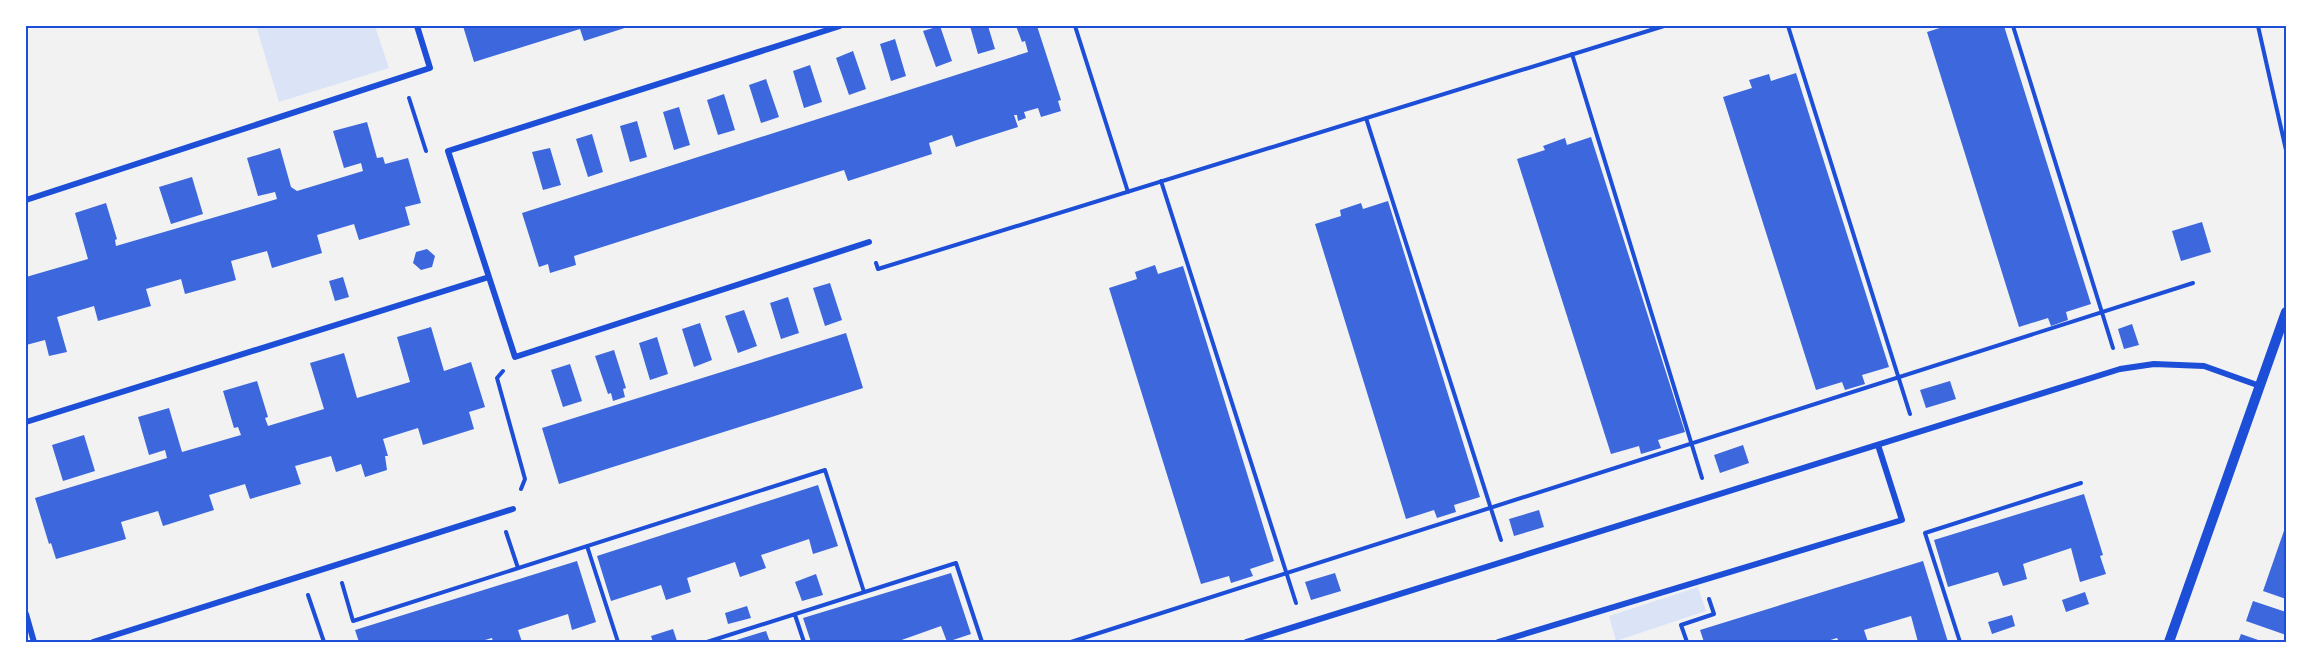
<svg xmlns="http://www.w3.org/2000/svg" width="2312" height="668" font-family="Lato,sans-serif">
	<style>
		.green { fill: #dbe4f7 }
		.building { fill: #3d67dc }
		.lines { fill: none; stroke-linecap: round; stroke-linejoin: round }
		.path { stroke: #1d4ed8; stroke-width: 4 }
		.minor { stroke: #1d4ed8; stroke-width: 6 }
		.tertiary { stroke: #1d4ed8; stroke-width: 10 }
		.neatline { fill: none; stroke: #1d4ed8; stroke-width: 2 }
	</style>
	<rect width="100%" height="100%" fill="#f2f2f2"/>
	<!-- green -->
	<path class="green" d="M256,26H375L389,68L279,102Z
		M1698,587L1706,611L1616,641L1609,616Z"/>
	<!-- building -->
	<path class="building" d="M463,26H631L584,41L580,29L474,62Z
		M940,26L952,61L936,67L923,31Z
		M970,26H988L995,49L978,54Z
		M1016,26H1037L1061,100L1058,101L1061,111L1041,117L1038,108L1024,112L1026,118L1018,121L1017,115H1014L1018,127L977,140L956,147L952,135L929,143L932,154L848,181L844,170L574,256L576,265L550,273L548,264L539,267L522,213L1028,52L1025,41L1022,42Z
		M1946,26H2004L2091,304L2066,312L2068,320L2051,326L2048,318L2019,327L1927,32Z
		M895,39L906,76L891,81L880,44Z
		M853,51L866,89L849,95L836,58Z
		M810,65L822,102L804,108L793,71Z
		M1796,73L1889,367L1862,375L1865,384L1845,390L1842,382L1816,390L1723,97L1752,88L1749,80L1769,74L1771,81Z
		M766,79L779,117L761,123L749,85Z
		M724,94L735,130L718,135L707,100Z
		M679,107L690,145L674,150L663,112Z
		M637,121L647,157L630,162L620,126Z
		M367,122L377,158L383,157L385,164L408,158L421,203L405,207L410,225L359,240L354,224L317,235L322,253L272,268L267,251L231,261L236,280L185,294L181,279L146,289L151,306L98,321L94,306L57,317L67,352L49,356L45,340L26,345V277L88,259L75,213L106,203L117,239L115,240L116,246L277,199L275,192L258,196L247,158L280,148L291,187L297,191L363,171L361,163L344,168L333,131Z
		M592,134L603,172L588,177L576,139Z
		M1591,137L1685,432L1658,440L1661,448L1641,454L1639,446L1611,454L1517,159L1545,150L1543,146L1565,138L1567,145Z
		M550,148L561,185L543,190L532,152Z
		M192,177L203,214L171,224L159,187Z
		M1388,201L1480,497L1454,505L1456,512L1437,518L1434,510L1406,519L1315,224L1341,216L1340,210L1361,203L1363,209Z
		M2202,222L2211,252L2181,261L2172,231Z
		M427,249L435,256L432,267L421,270L413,263L416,252Z
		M1155,265L1158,274L1183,266L1274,561L1250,569L1253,576L1231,583L1229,576L1201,584L1109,288L1137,279L1135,272Z
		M343,277L349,297L335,301L329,281Z
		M830,283L842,320L825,326L813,288Z
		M788,297L799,333L781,339L770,303Z
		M744,310L757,346L738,353L725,316Z
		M700,323L712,360L694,367L682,329Z
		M2132,324L2139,345L2124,349L2118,329Z
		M431,327L444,371L471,362L485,407L469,412L474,429L423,445L418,428L383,439L388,456H385L387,470L365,477L361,464L336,472L331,456L295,466L301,484L250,499L245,484L209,495L214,510L163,526L158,511L121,522L126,539L56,559L51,543L49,544L35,498L167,458L165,450L149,455L138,417L169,408L182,452L241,435L238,427L234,428L223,391L257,381L268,417L265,418L268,426L324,409L310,363L344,353L357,398L410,382L397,337Z
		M846,333L863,388L559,484L542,428Z
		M657,337L668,374L650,380L639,343Z
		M614,350L626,388L623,389L625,397L613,401L611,393L608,394L595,356Z
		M570,364L582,401L563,407L551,370Z
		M1950,381L1956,399L1926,408L1920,390Z
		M84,435L95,471L63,481L52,445Z
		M1743,445L1749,463L1720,473L1714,455Z
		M818,485L838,546L813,554L809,539L761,555L766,568L740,577L735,562L687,578L691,592L666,600L661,585L611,601L597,556Z
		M2084,494L2103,555L2100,556L2106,574L2080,582L2071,548L2023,564L2027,579L2003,586L1998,572L1948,587L1934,540Z
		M1539,510L1544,527L1514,536L1509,519Z
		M2286,525V599L2263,591Z
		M577,561L596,622L572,630L568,614L518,630L522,642H493L492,638L478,642H359L355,630Z
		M1923,561L1948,642H1918L1911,616L1864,630L1868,642H1839L1837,638L1824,642H1704L1700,630Z
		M951,573L971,634L947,642L941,626L896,642H811L803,618Z
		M1335,573L1341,591L1311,600L1305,582Z
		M816,574L823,595L802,601L795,582Z
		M2085,592L2089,604L2066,612L2062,600Z
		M2253,601L2286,612V635L2246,621Z
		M747,606L751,618L728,624L725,613Z
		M2012,615L2015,626L1992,634L1988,622Z
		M673,629L677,641L653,642L651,636Z
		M766,631L770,642H730Z
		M2241,634L2264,642H2238Z"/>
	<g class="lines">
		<!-- path -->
		<path class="path" d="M1075,26L1128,192
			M1788,26L1910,414
			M2013,26L2113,348
			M2258,26L2286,150
			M1572,54L1702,478
			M409,98L426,151
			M1366,118L1501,540
			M1161,181L1296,603
			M876,263L878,269L1664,26
			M503,371L497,378L525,479L521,489
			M506,532L518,568
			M587,546L618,642
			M342,583L353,621L825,470L864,592
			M308,595L324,642
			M795,615L804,642
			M707,642L956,563L982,642
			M1071,642L2193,283
			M1687,642L1681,625L1714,614L1709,599
			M1960,642L1925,533L2081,483"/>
		<!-- minor -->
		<path class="minor" d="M840,26L448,151L515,357L869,242
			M26,200L430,68L417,26
			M26,422L489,277
			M26,614L34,642
			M93,642L513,509
			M1246,642L2120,369L2154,364L2204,366L2260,386
			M1498,642L1902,520L1878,445"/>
		<!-- tertiary -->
		<path class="tertiary" d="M2169,642L2286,312"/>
	</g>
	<!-- border -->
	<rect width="2312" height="668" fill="none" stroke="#ffffff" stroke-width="54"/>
	<rect x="27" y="27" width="2258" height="614" class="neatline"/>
</svg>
